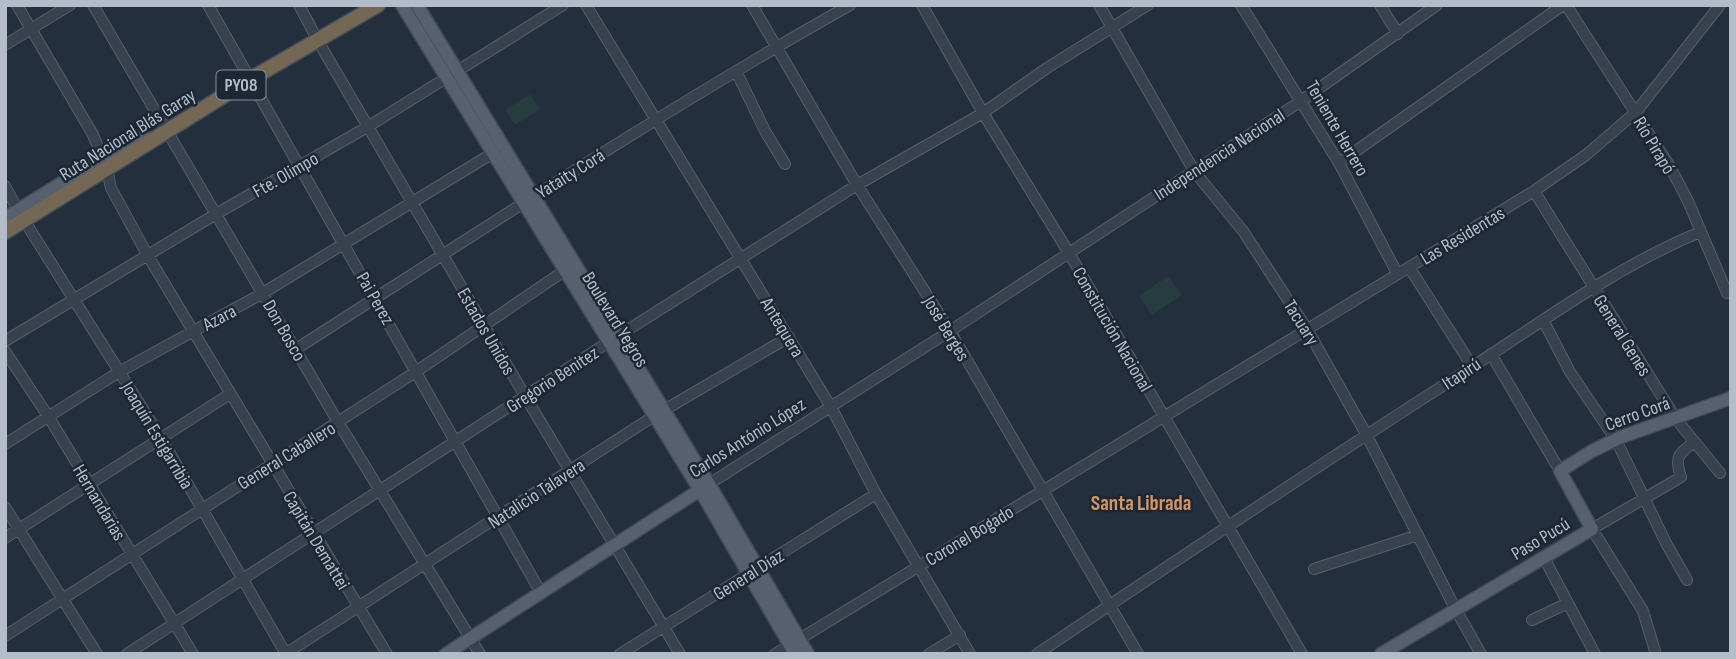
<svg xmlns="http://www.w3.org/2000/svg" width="1736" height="659" font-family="'Sofia Sans Condensed',sans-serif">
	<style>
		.green { fill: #263c3f }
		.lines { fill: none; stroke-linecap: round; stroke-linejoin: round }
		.stream { stroke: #394c67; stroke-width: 2 }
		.minor-casing { stroke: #565f6c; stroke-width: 12 }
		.major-casing { stroke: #414a57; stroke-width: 15 }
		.highway-casing { stroke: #434c59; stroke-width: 17 }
		.minor { stroke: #38414e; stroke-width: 10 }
		.major { stroke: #56606e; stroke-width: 12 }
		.highway { stroke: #746855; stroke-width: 14 }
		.labels { text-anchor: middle; stroke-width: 5; stroke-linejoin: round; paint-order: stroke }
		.shield { fill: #1d2633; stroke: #878f9c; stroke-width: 2 }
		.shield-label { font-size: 18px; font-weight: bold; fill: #b4bcc9 }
		.street-label { font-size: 19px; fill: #b4bcc9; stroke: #1d2633 }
		.neighbourhood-label { font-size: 21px; font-weight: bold; fill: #d59563; stroke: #1d2633 }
	</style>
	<rect width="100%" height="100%" fill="#242f3e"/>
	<!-- green -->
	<path class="green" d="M530,94L540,109L515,125L505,110Z
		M1168,276L1182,295L1152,315L1139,296Z"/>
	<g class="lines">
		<!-- stream -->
		<path class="stream" d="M1731,149V154"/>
		<!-- minor casing -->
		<g class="minor-casing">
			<path id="minor" d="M17,5L92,133L103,158
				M93,5L338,422L480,654
				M208,5L541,593
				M299,5L318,41L525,396L680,654
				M586,5L831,407L876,494L970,654
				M752,5L857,185L950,331L1138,654
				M922,5L983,113L1069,253L1302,654
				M1099,5L1194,171L1243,231L1307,329L1366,434L1456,610L1481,654
				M1241,5L1339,163L1397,273
				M1380,5L1398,34
				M1566,5L1669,165L1688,201L1727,293
				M5,45L70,5
				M736,71L765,131L785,164
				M1339,163L1563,5
				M107,169L111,188L148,256L387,654
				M5,186L18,210
				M1534,191L1676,419L1720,473
				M24,220L161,438L286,654
				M1409,267L1472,366
				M1543,320L1570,372L1616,440L1667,545L1687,580
				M5,341L216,214L369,126L563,5
				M296,349C479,232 660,112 850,5
				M5,351L48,416L193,654
				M1491,354L1560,471
				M5,444L119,372L263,293L498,150
				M709,484L950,331L1301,101L1437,5
				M5,507L97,654
				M5,538L230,394
				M1544,558L1595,654
				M1314,569L1418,535
				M1532,620L1568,603
				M5,636L417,371L564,271
				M1655,651L1643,611L1592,529L1681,477C1674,456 1679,454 1694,442
				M127,654L607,343L857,185L983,113L1047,68L1148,5
				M285,654L654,416L789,337
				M620,654L876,494
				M775,654L1534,191L1586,155L1636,112L1720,5
				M929,654L960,635
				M1037,654C1181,557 1325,461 1472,367C1546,319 1618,266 1700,232"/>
		</g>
		<!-- major casing -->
		<g class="major-casing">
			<path id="major" d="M402,5L700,490L795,654
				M417,5L709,484L808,654
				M5,218L129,141L137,138L155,139
				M446,654L706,486
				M1381,654L1592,529L1560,471L1592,451L1621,437L1731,398"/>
		</g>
		<!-- highway casing -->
		<g class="highway-casing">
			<path id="highway" d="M5,232L249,80L378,5"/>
		</g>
		<!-- minor -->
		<use href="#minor" class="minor"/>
		<!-- major -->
		<use href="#major" class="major"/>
		<!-- highway -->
		<use href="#highway" class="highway"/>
	</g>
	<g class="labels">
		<!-- shield labels -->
		<rect class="shield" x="216.5" y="70.5" width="49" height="29" rx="5"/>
		<g class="shield-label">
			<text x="241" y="91">PY08</text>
		</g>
		<!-- street labels -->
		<g class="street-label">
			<text transform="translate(1338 128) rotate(60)" y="7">Teniente Herrero</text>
			<text transform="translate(127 134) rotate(-32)" y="7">Ruta Nacional Blás Garay</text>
			<text transform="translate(1655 145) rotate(59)" y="7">Río Pirapó</text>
			<text transform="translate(1219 154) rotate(-33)" y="7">Independencia Nacional</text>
			<text transform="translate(570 173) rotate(-32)" y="7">Yataity Corá</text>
			<text transform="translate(285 174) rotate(-30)" y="7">Fte. Olimpo</text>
			<text transform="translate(1462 235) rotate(-31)" y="7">Las Residentas</text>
			<text transform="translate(376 298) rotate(60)" y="7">Pai Perez</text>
			<text transform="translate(219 317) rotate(-28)" y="7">Azara</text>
			<text transform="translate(616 319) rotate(58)" y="7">Boulevard Yegros</text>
			<text transform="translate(1302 322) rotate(58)" y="7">Tacuary</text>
			<text transform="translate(783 327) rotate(59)" y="7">Antequera</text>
			<text transform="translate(947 328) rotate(59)" y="7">José Berges</text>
			<text transform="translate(1113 329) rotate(60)" y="7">Constitución Nacional</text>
			<text transform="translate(285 330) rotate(60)" y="7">Don Bosco</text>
			<text transform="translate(487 331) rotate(60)" y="7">Estados Unidos</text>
			<text transform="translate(1623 335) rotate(58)" y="7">General Genes</text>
			<text transform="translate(1461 373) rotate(-33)" y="7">Itapirú</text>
			<text transform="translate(552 379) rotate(-33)" y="7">Gregorio Benitez</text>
			<text transform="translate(1637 413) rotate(-20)" y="7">Cerro Corá</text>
			<text transform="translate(158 435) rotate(59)" y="7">Joaquín Estigarribia</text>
			<text transform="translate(747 437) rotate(-32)" y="7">Carlos António López</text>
			<text transform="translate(286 455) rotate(-32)" y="7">General Caballero</text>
			<text transform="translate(536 493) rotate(-33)" y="7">Natalicio Talavera</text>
			<text transform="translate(100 502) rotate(59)" y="7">Hernandarias</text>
			<text transform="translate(969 535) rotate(-31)" y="7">Coronel Bogado</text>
			<text transform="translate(1540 538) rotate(-31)" y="7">Paso Pucú</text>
			<text transform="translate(317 540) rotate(59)" y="7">Capitán Demattei</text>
			<text transform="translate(748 574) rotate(-32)" y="7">General Díaz</text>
		</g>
		<!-- neighbourhood labels -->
		<g class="neighbourhood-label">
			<text x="1141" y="510">Santa Librada</text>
		</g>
	</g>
	<!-- border -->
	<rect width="1736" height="659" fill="none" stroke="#b4bcc9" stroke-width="14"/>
</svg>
